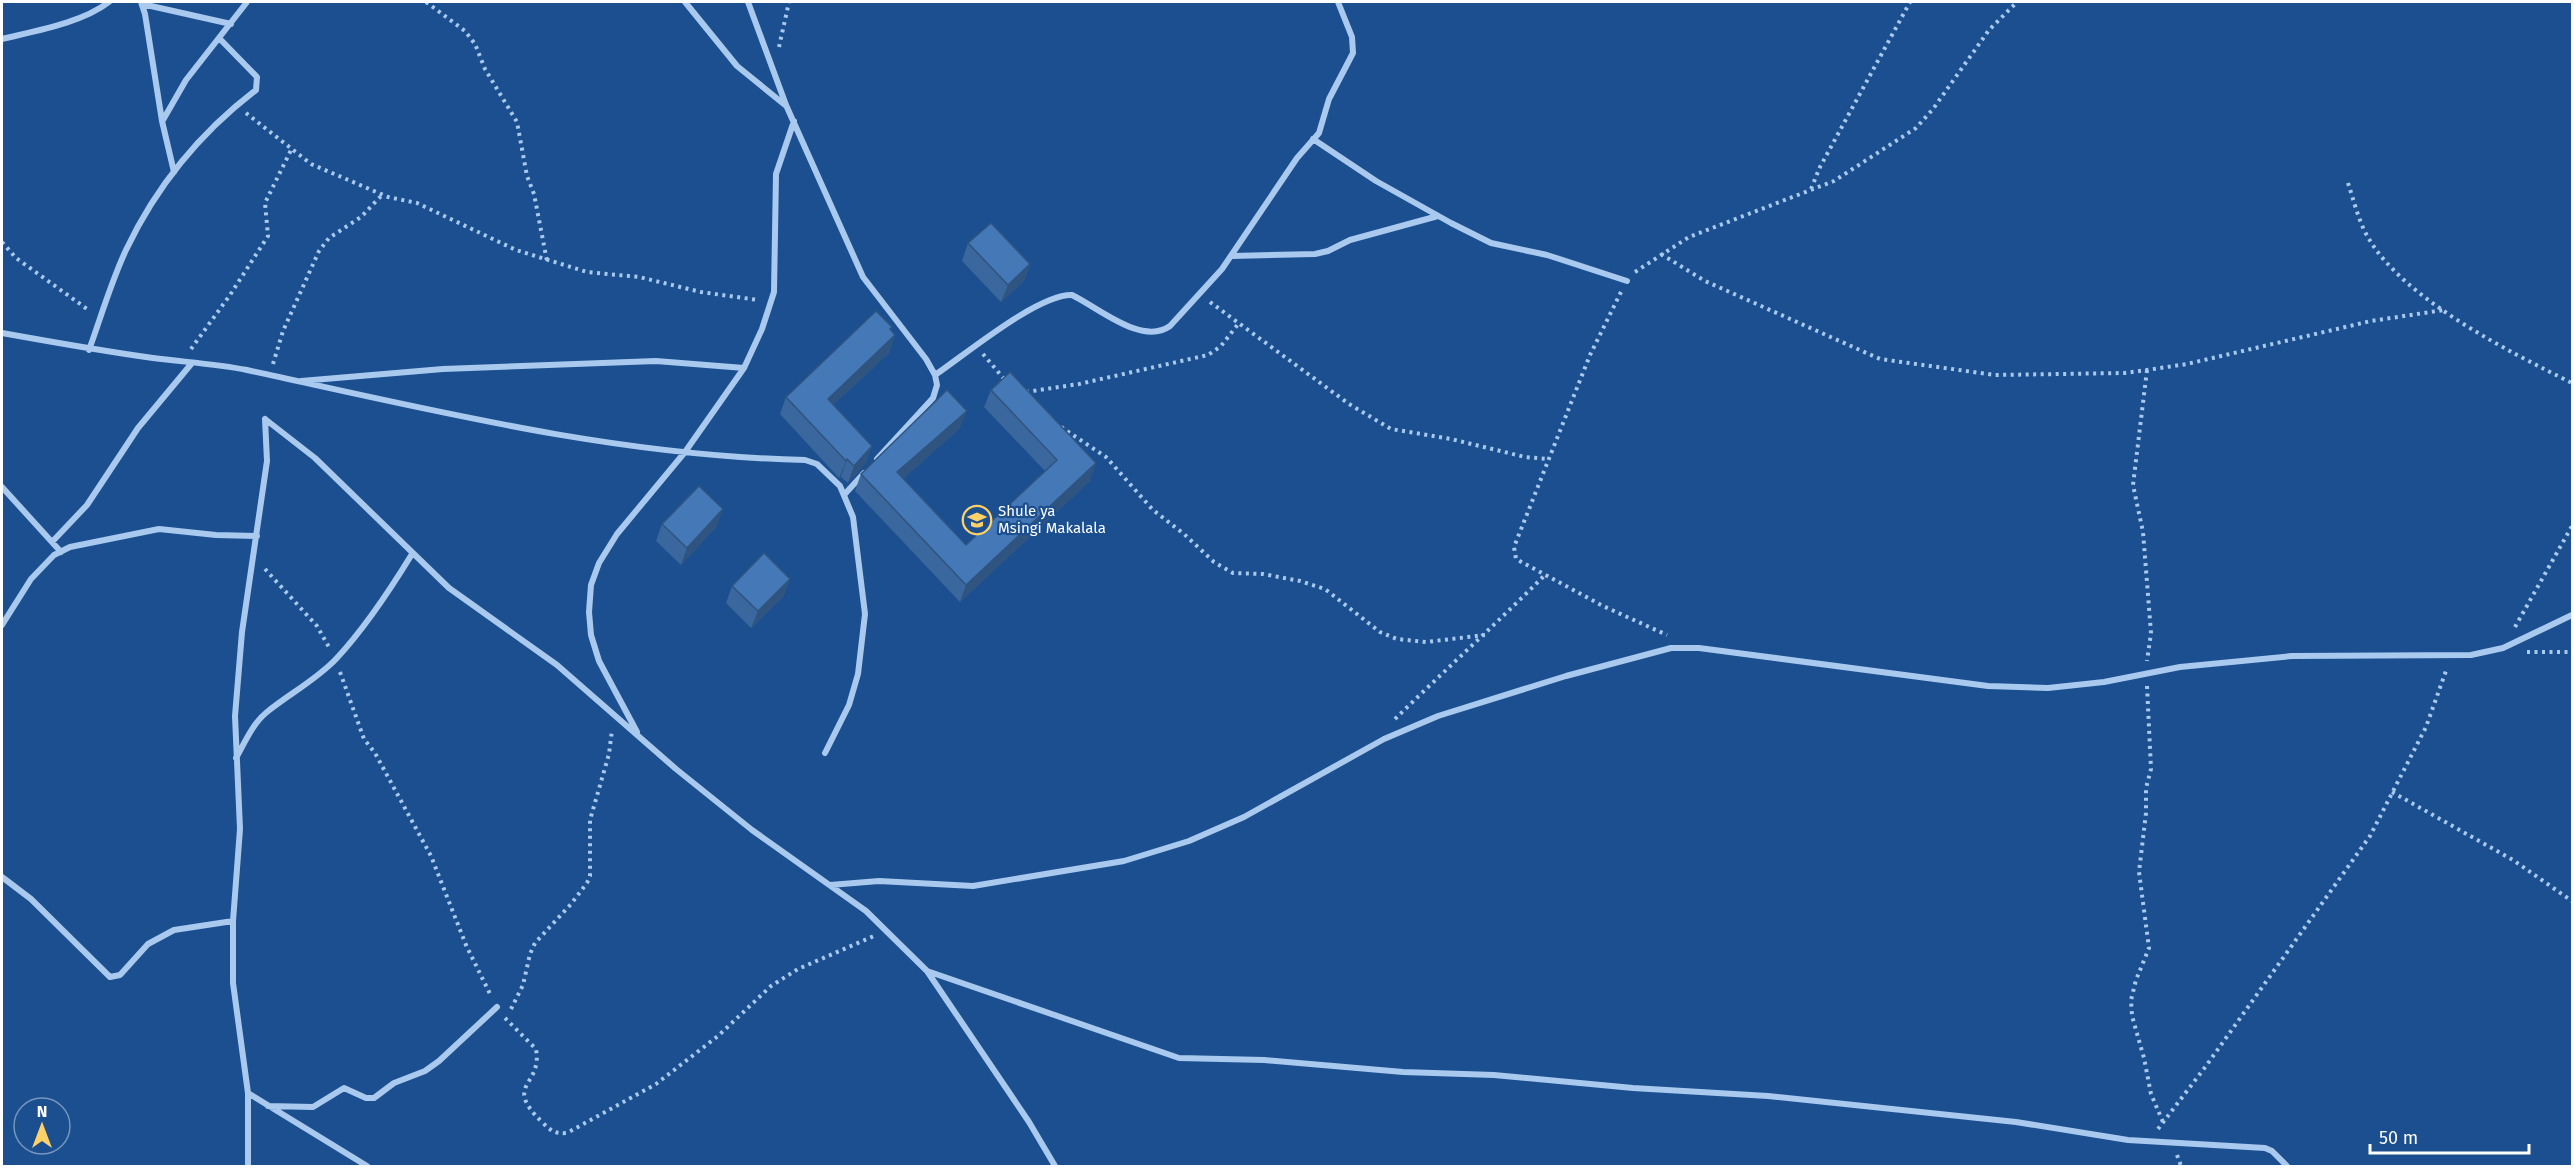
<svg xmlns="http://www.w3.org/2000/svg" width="2574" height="1168" font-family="'Fira Sans',sans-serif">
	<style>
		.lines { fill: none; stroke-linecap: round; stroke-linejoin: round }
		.path { stroke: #a9c9ee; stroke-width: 4; stroke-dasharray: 3 4.5; stroke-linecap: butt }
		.minor { stroke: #a9c9ee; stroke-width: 6 }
		.wall { fill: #3a679d }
		.shaded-wall { fill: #305480 }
		.building { fill: #4478b7; stroke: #305480; stroke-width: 1.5 }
		.labels { text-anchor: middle; stroke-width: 4.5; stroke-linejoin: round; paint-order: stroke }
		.poi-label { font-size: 15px; fill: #fff; stroke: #1b4f8f; text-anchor: start }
	</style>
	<rect width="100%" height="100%" fill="#1b4f8f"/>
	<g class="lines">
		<!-- path -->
		<path class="path" d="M426,2L465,31L475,44L485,69L517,122L527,176L534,194L547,261
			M779,47L789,2
			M246,113L311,164L388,197L417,203L516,250L587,272L639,277L701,292L758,300
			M2348,183C2354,201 2359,223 2369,239C2405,300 2510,352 2572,383
			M1811,189L1820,167L1910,2
			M2,242L16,258L90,311
			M1661,254L1705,281L1880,359L1995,375L2125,373L2147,370L2187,364L2371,321L2444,310
			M1635,272L1689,237L1834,181L1916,128L1933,109L1989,30L2017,2
			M1621,292L1590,355L1514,547L1516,559L1603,606L1667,635
			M1210,302L1349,404L1391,429L1451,439L1525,457L1549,459
			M191,349L230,295L268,236L265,203L291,150
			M983,354L1005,380
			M273,364L283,331L319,251L329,238L361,217L383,194
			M2147,370L2133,485L2143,532L2151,633L2147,661
			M1026,392L1079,384L1208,355L1221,346L1239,323
			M1061,427L1106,457L1153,510L1184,534L1214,562L1233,573L1263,574L1300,581L1325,589L1380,632L1397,639L1426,642L1485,635
			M265,569L317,626L330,649
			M2515,627L2572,526
			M2527,652H2572
			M340,672L364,739L375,753L431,856L466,945L491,996
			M2147,686L2151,769L2146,788V813L2139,872L2149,948L2136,980L2131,1000L2132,1016L2144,1058L2151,1094L2163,1122
			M1395,719C1445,670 1496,624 1545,575
			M2392,792L2513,860L2572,901
			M511,1009L523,985L530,954L535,943L571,904L587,883L590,876V820L609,754L612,730
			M505,1018L536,1049C543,1087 502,1083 542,1122C551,1131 555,1134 567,1133L656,1084L718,1036L771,986L798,969L874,936
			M2158,1129L2206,1066L2370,836L2426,727L2447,668
			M2177,1155L2181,1166"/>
		<!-- minor -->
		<path class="minor" d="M141,2L145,14L162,121L174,172
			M685,2L737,66L785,105
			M748,2L786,105L863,277L926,359L935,375L937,385L933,398L877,459
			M142,4L231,24
			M2,39C35,31 82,23 109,2
			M163,120L186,80L247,2
			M1313,139L1376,181L1451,223L1491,243L1547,255L1627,281
			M1232,256L1315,254L1328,251L1350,240L1438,216
			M2,333C52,342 102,351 153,358C184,362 217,364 247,370C431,410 616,456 805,460L817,464L840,486L853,517L865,614L858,674L849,705L825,753
			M89,350C101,317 111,282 126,250C156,187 201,132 256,90L257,77L219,38
			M935,375C966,354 1038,294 1072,295C1099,308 1142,346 1170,326L1222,269L1297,158L1319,133L1329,99L1353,53L1352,37L1338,2
			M301,381L443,369L656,361L744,368
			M265,419L315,458L449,588L557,665L676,769L752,830L866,911L927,971L1029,1122L1055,1166
			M2,487L61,552
			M844,495L864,473
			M52,542L87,505L138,428L192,363
			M2,625L31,579L54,555L70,547L159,529L216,535L257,536
			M637,732L599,661L591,635L589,612L591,585L599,563L617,534L685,452L744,368L762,329L774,292L776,174L794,121
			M236,758C245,742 253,723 267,712C289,694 316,680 336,659C365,628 390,590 412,554
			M2,877L31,899L110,977L120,975L148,944L174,930L233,921
			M830,885L879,881L973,886L1124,861L1189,841L1244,817L1384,739L1438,716L1566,676L1671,648H1699L1988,686L2048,688L2104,682L2180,667L2292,656L2471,655L2503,648L2572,615
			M927,971L1179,1058L1264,1060L1403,1072L1494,1075L1633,1088L1768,1096L2016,1122L2128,1140L2265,1148L2272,1151L2287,1166
			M248,1093L367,1166
			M268,1106L313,1107L344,1088L366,1098H374L394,1083L425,1071L439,1061L497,1007
			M248,1166V1093L233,983V921L240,829L235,716L242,632L267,461L265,419"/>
	</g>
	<!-- wall -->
	<path class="wall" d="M968,243L1030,264L1024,281L1001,302L962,261Z
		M895,335L889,353L833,405L872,446L866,463L848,483L841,477L839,478L780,414L786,397Z
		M991,390L1090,481L960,602L855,491L861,474L960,428L903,479L966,545L1045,471L984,407Z
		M662,524L717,526L681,565L656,541Z
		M790,579L783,597L751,628L726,603L732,586Z"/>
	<!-- shaded-wall -->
	<path class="shaded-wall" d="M1030,264L1024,281L1001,302L1008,285Z
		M892,327L885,345L895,335L889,353L821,416L828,399Z
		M967,411L960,428L891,490L897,472Z
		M872,446L866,463L848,483L854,466Z
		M847,459L841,477L839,478L846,461Z
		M1096,463L1090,481L960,602L966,585Z
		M723,509L717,526L681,565L687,548Z
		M790,579L783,597L751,628L758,611Z"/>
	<!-- building -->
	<path class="building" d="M991,223L1030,264L1008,285L968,243Z
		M876,311L892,327L890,329L895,335L828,399L872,446L854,466L847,459L846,461L786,397Z
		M1010,372L1096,463L966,585L861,474L947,390L967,411L897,472L966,545L1057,460L991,390Z
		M699,486L723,509L687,548L662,524Z
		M764,553L790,579L758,611L732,586Z"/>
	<!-- icons -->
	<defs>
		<g id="school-ring" transform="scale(1.5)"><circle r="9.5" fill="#1b4f8f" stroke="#ffd166" stroke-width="1.5"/><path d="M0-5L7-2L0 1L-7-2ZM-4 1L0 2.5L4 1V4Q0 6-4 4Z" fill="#ffd166"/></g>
	</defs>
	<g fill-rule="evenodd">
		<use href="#school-ring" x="977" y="520"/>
	</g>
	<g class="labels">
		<!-- poi labels -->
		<g class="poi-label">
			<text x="998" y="516">Shule ya<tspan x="998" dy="17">Msingi Makalala</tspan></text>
		</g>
	</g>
	<!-- border -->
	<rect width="2574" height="1168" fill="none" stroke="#ffffff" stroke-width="6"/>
	<!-- north arrow -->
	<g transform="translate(42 1126)"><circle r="28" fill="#1b4f8f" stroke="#7695bc" stroke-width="1.5"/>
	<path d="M0-4.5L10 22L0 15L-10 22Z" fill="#ffd166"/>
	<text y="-9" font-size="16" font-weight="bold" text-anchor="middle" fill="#ffffff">N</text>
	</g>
	<!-- scale -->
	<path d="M2370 1144v9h159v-9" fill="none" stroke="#ffffff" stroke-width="3"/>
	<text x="2379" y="1144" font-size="18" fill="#ffffff" stroke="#1b4f8f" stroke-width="4.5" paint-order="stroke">50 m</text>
</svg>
